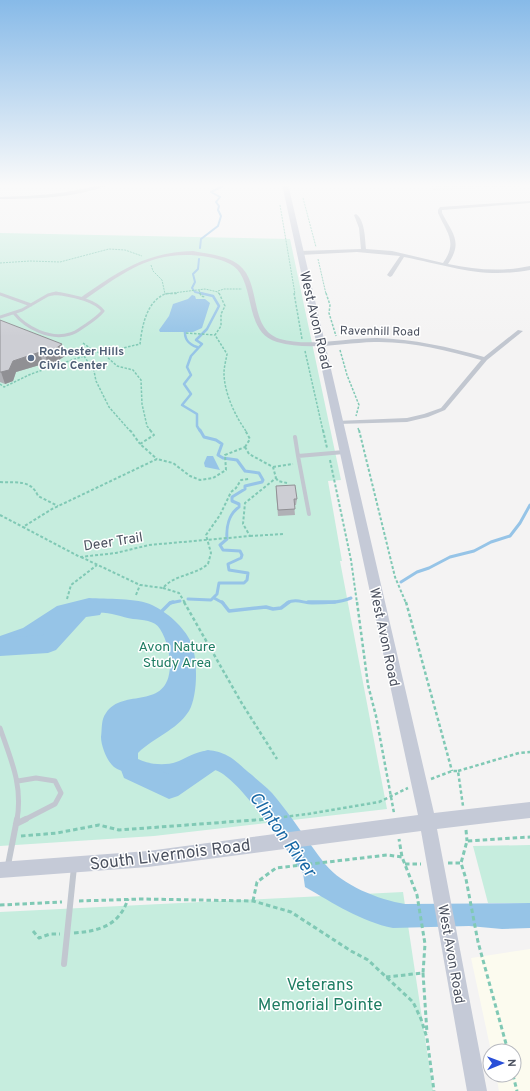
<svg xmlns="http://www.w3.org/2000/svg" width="530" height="1091" font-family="Overpass,sans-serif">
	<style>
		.commercial { fill: #fcfbef }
		.education { fill: #e5e4e4 }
		.green { fill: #c6edde }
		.water { fill: #96c4e7 }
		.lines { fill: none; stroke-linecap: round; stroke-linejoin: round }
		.stream-far3 { stroke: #96c4e7; stroke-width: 2 }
		.stream-far2 { stroke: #96c4e7; stroke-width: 2.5 }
		.stream-far1 { stroke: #96c4e7; stroke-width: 3 }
		.stream { stroke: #96c4e7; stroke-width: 3.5 }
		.river { fill: #96c4e7; fill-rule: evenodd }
		.path-far4 { stroke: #80c9b5; stroke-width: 1; stroke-dasharray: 2 1; stroke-linecap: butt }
		.path-far3 { stroke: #80c9b5; stroke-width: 1.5; stroke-dasharray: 2.5 1.5; stroke-linecap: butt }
		.path-far2 { stroke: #80c9b5; stroke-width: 2; stroke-dasharray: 3 2; stroke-linecap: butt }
		.path-far1 { stroke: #80c9b5; stroke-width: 2.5; stroke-dasharray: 3.5 2.5; stroke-linecap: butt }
		.path { stroke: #80c9b5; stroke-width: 3; stroke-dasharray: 4.5 3; stroke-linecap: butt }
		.lane-far4 { stroke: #c2c7d0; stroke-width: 2.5 }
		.lane-far3 { stroke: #c2c7d0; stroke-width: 3 }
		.lane-far2 { stroke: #c2c7d0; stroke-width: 4 }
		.lane-far1 { stroke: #c2c7d0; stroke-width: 5 }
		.lane { stroke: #c2c7d0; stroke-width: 6 }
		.street { fill: #c2c7d0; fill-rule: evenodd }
		.secondary { fill: #c5cad7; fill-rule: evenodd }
		.wall { fill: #b0b1b6 }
		.shaded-wall { fill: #909094 }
		.building { fill: #cdced4; stroke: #909094 }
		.service-dot { fill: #5c6f8a; stroke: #fff; stroke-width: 1.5 }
		.labels { text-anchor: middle; stroke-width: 3; stroke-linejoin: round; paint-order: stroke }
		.far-street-label { font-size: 12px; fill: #4b515f; stroke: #fff }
		.far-service-label { font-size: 12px; font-weight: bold; fill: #4e5e75; stroke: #fff; text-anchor: start }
		.street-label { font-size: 14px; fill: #4b515f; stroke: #fff }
		.park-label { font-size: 14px; fill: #1f7d63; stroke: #fff }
		.near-street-label { font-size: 17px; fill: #4b515f; stroke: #fff }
		.near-park-label { font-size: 17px; fill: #1f7d63; stroke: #fff }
		.near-water-label { font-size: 18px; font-style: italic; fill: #1868a5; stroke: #fff }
	</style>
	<rect width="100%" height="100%" fill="#f4f3f3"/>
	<!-- commercial -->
	<path class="commercial" d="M530,949V1091H499L496,1075H514V1051H491L471,958Z"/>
	<!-- education -->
	<path class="education" d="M430,184H530V186L433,190Z"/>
	<!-- green -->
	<path class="green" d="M0,233L290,239L341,480L328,481L342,561H340L387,809L154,836L0,846Z
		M530,845V903H488L473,846Z
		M403,892L433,1091H0V912Z"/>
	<!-- water -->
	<path class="water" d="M192,295L195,296L196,299H205L210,303L202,328L193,332H160L159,330L169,316L173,304L188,299Z
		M207,456H213L220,470L205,467L204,463Z
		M89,598C105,599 138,598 152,605C167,612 184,627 191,642C198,659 198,695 189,711C176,731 154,737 138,753V759C149,765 168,766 179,761C197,753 207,745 228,756C236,760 244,769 252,775C258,781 266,786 272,793C291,815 307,841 325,864C342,885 379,900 405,904L530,903V928L502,929L469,926L393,928C362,922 333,903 305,887L303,873C287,851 239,777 215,770C208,767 199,772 192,774C167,782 152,783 128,773C123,771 118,770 114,767C107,761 101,746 101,737C102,729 101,719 106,713C123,687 168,712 170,666C170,654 167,640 160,629C155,620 142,620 133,619C120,617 107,611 94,613C66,618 55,630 32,643C22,649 11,648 0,650V636L23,628L57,606Z"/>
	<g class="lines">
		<!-- stream-far3 -->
		<path class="stream-far3" d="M200,248L201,239L218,226L221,216L218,210L219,206L216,202L220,197L211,192L223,186L219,184
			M199,259L198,269L193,274L195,282L192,288L195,292L204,294"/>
		<!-- stream-far2 -->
		<path class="stream-far2" d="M200,293L213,296L219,306L207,329L196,340L202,344L191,356L187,367L191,375L184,384L191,394L182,405L197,414V426L200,431
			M185,329C184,339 188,344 197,347"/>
		<!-- stream-far1 -->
		<path class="stream-far1" d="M401,582L417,572L429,568L450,557L474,551L491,542L510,536L520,523L530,505
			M214,598L223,603
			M188,599L211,600L217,594L219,583H244L247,580L248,573L229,570L228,564L241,558L242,555L240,551L223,550L220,545L227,539C226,527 229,514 239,507V504L232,501V497L245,489V486L262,482L263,480L259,473L245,471L237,460L223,458L218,455L222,444L216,440L204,437L200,430
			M170,603L180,601
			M287,603C296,598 303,603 312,603C326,603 339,603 351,598"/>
		<!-- stream -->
		<path class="stream" d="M222,602L229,611L266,607L273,609L281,608L289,602
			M308,602H335
			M162,611L170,603L173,602"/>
		<!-- river -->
		<path class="river" d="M81,601H93L100,603L103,609L100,615L86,617L56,650L48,653L0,656V638L43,635L74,603Z
			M208,750L217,753L220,761L217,769L178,796L169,799L124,778L121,770L124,762L133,758L168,774L199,753Z"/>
		<!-- path-far4 -->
		<path class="path-far4" d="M303,198L316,247
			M280,205L295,294
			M318,259L326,294
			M0,263L30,261L60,262L109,249L125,250L142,256
			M151,265L153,271L162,280L165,294
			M199,290L200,294
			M218,291L224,289H242
			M165,294L205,289L218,292L219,294"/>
		<!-- path-far3 -->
		<path class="path-far3" d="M200,293L201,296L205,297
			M219,293L225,306L221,314V326L215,335L227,354C226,360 224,367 224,373C224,392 235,416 246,431
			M294,293L302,339
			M326,293L330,305L329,313L336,336
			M186,333L215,335
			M83,343L91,349
			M340,350L347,375L359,405L356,416
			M305,351L323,431
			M84,356L94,371L96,381L109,407L130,431
			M106,356L123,348L140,344C142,327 146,302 165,294C168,293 174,294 178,293
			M0,384L4,387L31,374L84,356L91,349L106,356L117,366L133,370L141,380L142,404L147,426L151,431
			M358,428L359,431"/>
		<!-- path-far2 -->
		<path class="path-far2" d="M130,430L140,444
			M150,430L154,435L140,444L157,459
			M323,430L327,448
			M359,430L395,577L406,603
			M245,447L250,439L245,430
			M245,447L249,454L273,467L276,478L245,503L243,524L250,536L149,545L116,553L80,557L23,527L52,509L157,459L173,463L190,476L200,480L213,478L226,470L225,455Z
			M330,460L351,560L357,603
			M273,467L293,464
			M276,478L278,481L287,483
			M0,482C16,483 31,479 38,496L58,506
			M0,515L23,527
			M250,536L284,534
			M81,557L140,585L163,588C175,574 194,576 208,564L211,553L206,535L220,515L231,492L236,488L241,480L249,479
			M163,588L179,593L185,603
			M136,595L140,585
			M67,599L71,585L97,565"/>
		<!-- path-far1 -->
		<path class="path-far1" d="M184,602L241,702L277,759
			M357,602L368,685L376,716L394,813
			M406,602L452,771
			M458,771L519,753L530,752
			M431,779L452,771H458L463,806
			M260,820L308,814L379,802L408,788"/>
		<!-- path -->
		<path class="path" d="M466,830L467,841
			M21,836L57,833L99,825L119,830L268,819
			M448,863H461
			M405,864H421
			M79,901L142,899L253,901L291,912L351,951L368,960L413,1002L421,1019L427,1038L434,1091
			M253,901L257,882L276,868L387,855L402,857
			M0,905L62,902
			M33,931L39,938L50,934H60
			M74,933C99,931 119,926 128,899
			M423,973L427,1033
			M386,977L423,973L425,944L417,895L402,857L399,839
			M508,1051L478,942L466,879L461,863L467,841L530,837
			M513,1075L517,1091"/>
		<!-- lane-far4 -->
		<path class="lane-far4" d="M52,294H61"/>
		<!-- lane-far3 -->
		<path class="lane-far3" d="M0,294L31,305
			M14,313C26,328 50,340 70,334C76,333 81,328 86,325C92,321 98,317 103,311C94,299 71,296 56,293
			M0,317L22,310L48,295L56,293"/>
		<!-- lane-far2 -->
		<path class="lane-far2" d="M295,437L298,456
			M309,514L298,456L344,452"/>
		<!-- lane-far1 -->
		<path class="lane-far1" d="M0,728C11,760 23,785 17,820
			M18,781L36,778L55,781L61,793L55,804L24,820"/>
		<!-- lane -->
		<path class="lane" d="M16,824L26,819
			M8,865L17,819
			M64,964L74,867"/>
		<!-- street -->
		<path class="street" d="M102,184H110C79,198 33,199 0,199V197C35,196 69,194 102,184Z
			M530,201V203L442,210V213C453,234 463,242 448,264C476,270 502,272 530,266V270C481,279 451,266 404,257L392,276L390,277L387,275L400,256L357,252L300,255L297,253L300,251L361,249L359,228L354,215L356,214C365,220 365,239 366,249L392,251L443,263C458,242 447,233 438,213V210L440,207Z
			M193,251C208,254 226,255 239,265C262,283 248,329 280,339C308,347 347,338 377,338C413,339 449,347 484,357L518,330L523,331L487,360L445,410L428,417L407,422L338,424L335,422L336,421L407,418L424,414L441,408L481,360C446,350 410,341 374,342C343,343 308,351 277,342C247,333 254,295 240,273C234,263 219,259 208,257C154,248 126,271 84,300L79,299C86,293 95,288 102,283C132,263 157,252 193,251Z"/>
		<!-- secondary -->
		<path class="secondary" d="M282,184H288L434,813L530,802V818L437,829L487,1091H467L421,831L148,867L0,878V862L148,851L418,815Z"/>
	</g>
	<!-- wall -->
	<path class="wall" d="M0,320L65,356L54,363L48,365L43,364L16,372L13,381L5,384L0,382Z
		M276,486L297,499L296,505H294L295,515L278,516L276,492Z"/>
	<!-- shaded-wall -->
	<path class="shaded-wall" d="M62,344L65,356L54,363L48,365L45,354Z
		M40,352L43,364L16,372L13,381L5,384L1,372L13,361Z"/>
	<!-- building -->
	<path class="building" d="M0,320L62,344L51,352L45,354L40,352L13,361L9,370L1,372H0Z
		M295,485L297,499H294L295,509L278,510L276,486Z"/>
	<!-- sky -->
	<linearGradient id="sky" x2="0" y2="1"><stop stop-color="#87bae8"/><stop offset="0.55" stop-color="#fafafa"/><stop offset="1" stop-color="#fafafa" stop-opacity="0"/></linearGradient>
	<rect width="530" height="337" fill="url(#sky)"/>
	<!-- markers -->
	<circle class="service-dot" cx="31" cy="358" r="4"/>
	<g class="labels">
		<!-- far-street labels -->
		<g class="far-street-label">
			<text transform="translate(380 331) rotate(1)" y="4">Ravenhill Road</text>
		</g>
		<!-- far-service labels -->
		<g class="far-service-label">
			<text x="39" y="355">Rochester Hills<tspan x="39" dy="14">Civic Center</tspan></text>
		</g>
		<!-- street labels -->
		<g class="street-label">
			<text transform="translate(316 320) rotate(77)" y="5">West Avon Road</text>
			<text transform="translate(113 541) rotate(-9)" y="5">Deer Trail</text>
			<text transform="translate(385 637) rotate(78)" y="5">West Avon Road</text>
			<text transform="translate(452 954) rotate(80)" y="5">West Avon Road</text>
		</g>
		<!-- park labels -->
		<g class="park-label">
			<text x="177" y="651">Avon Nature<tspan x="177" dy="16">Study Area</tspan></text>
		</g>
		<!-- near-street labels -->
		<g class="near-street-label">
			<text transform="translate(170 854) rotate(-7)" y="6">South Livernois Road</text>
		</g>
		<!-- near-park labels -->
		<g class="near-park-label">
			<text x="320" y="990">Veterans<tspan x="320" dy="20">Memorial Pointe</tspan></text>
		</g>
		<!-- near-water labels -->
		<g class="near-water-label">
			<text transform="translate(283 834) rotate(54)" y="6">Clinton River</text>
		</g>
	</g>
	<!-- north arrow -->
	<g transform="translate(502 1063) rotate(89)"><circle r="19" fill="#ffffff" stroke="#b7b9bf"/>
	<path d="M0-3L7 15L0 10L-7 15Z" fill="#294fd8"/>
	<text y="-6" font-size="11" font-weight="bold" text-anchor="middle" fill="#4b515f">N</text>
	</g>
</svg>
